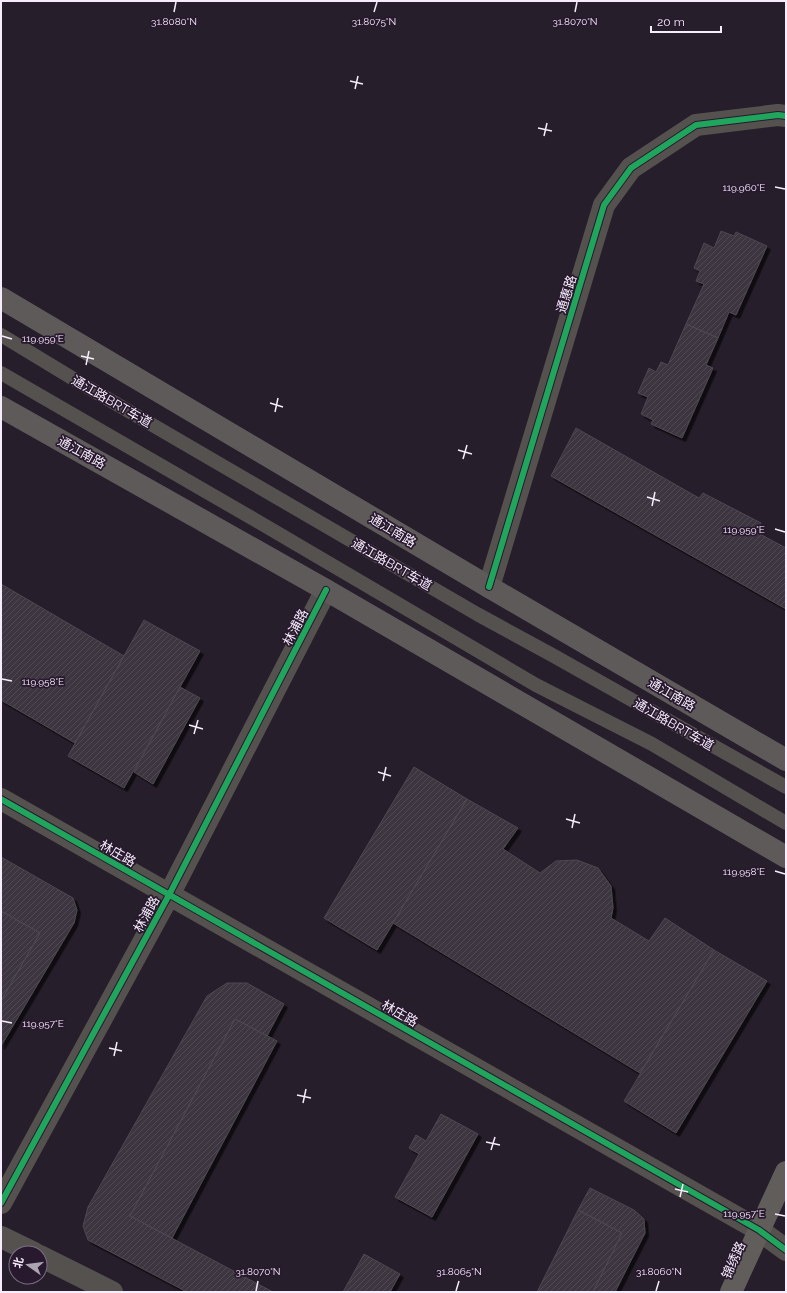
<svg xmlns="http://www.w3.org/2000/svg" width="787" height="1293" font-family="Raleway,'Noto Sans SC',sans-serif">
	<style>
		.building { fill: url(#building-hatch); stroke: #4e4752; filter: url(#shadow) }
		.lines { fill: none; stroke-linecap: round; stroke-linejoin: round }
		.lane { stroke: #55514f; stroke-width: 14 }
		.street { stroke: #55514f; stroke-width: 22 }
		.secondary { stroke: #615d5a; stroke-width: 22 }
		.primary { stroke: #5f5a5a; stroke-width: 22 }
		.cycleway-casing { stroke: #28192f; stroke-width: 8 }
		.cycleway { stroke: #20a55d; stroke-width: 6 }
		.ticks { fill: none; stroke: #f6ecfb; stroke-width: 1.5 }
		.labels { text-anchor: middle; stroke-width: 3.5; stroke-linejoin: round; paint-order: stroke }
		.street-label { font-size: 13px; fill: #f6ecfb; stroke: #28192f }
		.ticks-label { font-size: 10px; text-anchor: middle; fill: #f6ecfb; stroke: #28192f; stroke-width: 3.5; stroke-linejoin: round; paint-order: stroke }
	</style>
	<defs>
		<pattern id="building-hatch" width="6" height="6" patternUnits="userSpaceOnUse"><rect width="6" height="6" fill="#3d3640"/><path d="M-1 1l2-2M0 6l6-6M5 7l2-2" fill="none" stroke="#504a53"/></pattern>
		<filter id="shadow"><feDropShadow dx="3.5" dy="3.5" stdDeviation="0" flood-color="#0009"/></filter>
	</defs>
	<rect width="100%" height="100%" fill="#261e2a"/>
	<!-- building -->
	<path class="building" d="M721,231L734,236L736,232L767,246L736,315L729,312L718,338L686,324L704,284L696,281L700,271L694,268L704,243L714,248Z
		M686,324L718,338L706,365L713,368L682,438L651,424L653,420L641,414L648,397L638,393L649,368L656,372L661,362L668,365Z
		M576,428L699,498L703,493L761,523L756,532L786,548V609L551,476Z
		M1,584L124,656L75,743L1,700Z
		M144,620L200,651L124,788L68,756Z
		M180,687L200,698L153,784L134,772Z
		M414,767L467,799L377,950L324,918Z
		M467,799L518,828L503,849L540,873L556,861L577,860L598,868L611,886L613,908L611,918L649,941L665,918L714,950L640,1073L393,923Z
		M1,857L73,898L77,910L74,923L1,1046V1001L40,933L1,911Z
		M1,911L40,933L1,1001Z
		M714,950L767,981L676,1133L624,1101Z
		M227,983H247L284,1004L267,1036L235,1019L130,1216L273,1292H187L88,1240L83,1226L88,1207L207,996Z
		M235,1019L277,1041L172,1238L130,1216Z
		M441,1114L478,1134L432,1217L395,1197L419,1154L409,1148L416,1135L426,1141Z
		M590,1188L634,1210L644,1219L645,1233L615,1292H593L622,1233L578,1210Z
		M578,1210L622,1233L593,1292H537Z
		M364,1254L400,1274L390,1292H343Z"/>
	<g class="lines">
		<!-- lane -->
		<path class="lane" d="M1,335L77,381L477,614L554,656L786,787
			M1,373L257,521L536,685L652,744L786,823"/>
		<!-- street -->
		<path class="street" d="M489,587L604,205L631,168L696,125L778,115L786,116
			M1,799L759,1230L786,1250
			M1,1203L169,895L326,590
			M1,1237L34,1253
			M40,1256L112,1292"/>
		<!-- secondary -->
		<path class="secondary" d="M731,1292L786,1172"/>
		<!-- primary -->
		<path class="primary" d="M1,298L489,587L786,760
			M1,407L326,590L786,857"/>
		<!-- cycleway casing -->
		<g class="cycleway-casing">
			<path id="cycleway" d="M489,587L604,205L631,168L696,125L778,115L786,116
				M1,799L759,1230L786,1250
				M1,1203L169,895L326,590"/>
		</g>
		<!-- cycleway -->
		<use href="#cycleway" class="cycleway"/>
	</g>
	<!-- ticks -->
	<path class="ticks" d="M174,12L176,2M374,12L377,2M575,12L577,2M350,81L363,84M355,89L358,76M538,128L552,131M544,136L547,123M775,187L785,189M2,336L12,339M81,356L94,359M86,365L89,351M270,403L283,407M275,412L278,398M458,450L472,454M463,459L467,445M647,497L660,501M652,506L655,492M775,529L785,532M2,679L12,681M189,725L203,729M194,734L198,720M378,772L391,776M383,781L386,767M566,819L580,823M572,828L575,814M775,871L785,874M2,1021L12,1023M109,1048L122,1051M114,1056L117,1042M297,1095L311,1098M303,1103L306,1089M486,1142L500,1145M491,1150L495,1137M675,1189L688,1192M680,1197L683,1184M775,1214L785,1216M256,1291L258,1281M456,1291L459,1281M656,1291L659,1281"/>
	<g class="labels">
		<!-- street labels -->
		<g class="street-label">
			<text transform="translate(566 294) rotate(-73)" y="5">通惠路</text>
			<text transform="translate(112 401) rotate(30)" y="5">通江路BRT车道</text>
			<text transform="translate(82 452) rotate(29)" y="5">通江南路</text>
			<text transform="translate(393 530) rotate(31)" y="5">通江南路</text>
			<text transform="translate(392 564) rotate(30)" y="5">通江路BRT车道</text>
			<text transform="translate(295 627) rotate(-63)" y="5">林浦路</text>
			<text transform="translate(672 694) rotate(30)" y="5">通江南路</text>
			<text transform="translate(674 724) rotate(30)" y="5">通江路BRT车道</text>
			<text transform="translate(118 853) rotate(30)" y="5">林庄路</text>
			<text transform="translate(146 914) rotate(-61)" y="5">林浦路</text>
			<text transform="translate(400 1013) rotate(30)" y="5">林庄路</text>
			<text transform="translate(733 1260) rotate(-66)" y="5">锦绣路</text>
		</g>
	</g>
	<g class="ticks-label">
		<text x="174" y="25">31.8080°N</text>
		<text x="374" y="25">31.8075°N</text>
		<text x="575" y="25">31.8070°N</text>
		<text x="744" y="191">119.960°E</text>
		<text x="43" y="342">119.959°E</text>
		<text x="744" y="533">119.959°E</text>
		<text x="43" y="685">119.958°E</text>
		<text x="744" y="875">119.958°E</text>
		<text x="43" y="1027">119.957°E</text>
		<text x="744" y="1217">119.957°E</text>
		<text x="258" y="1275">31.8070°N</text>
		<text x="459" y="1275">31.8065°N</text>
		<text x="659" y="1275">31.8060°N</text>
	</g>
	<!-- border -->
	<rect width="787" height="1293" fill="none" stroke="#f6ecfb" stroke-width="4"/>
	<!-- north arrow -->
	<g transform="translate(28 1265) rotate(284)"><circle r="19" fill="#28192f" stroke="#7a6d81"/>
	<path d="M0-3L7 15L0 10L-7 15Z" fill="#ada4b2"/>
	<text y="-6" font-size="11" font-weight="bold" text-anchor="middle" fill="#f6ecfb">北</text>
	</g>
	<!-- scale -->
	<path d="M651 26v6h70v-6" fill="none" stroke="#f6ecfb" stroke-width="2"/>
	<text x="657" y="26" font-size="12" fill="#f6ecfb" stroke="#28192f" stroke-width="3" paint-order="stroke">20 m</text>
</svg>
